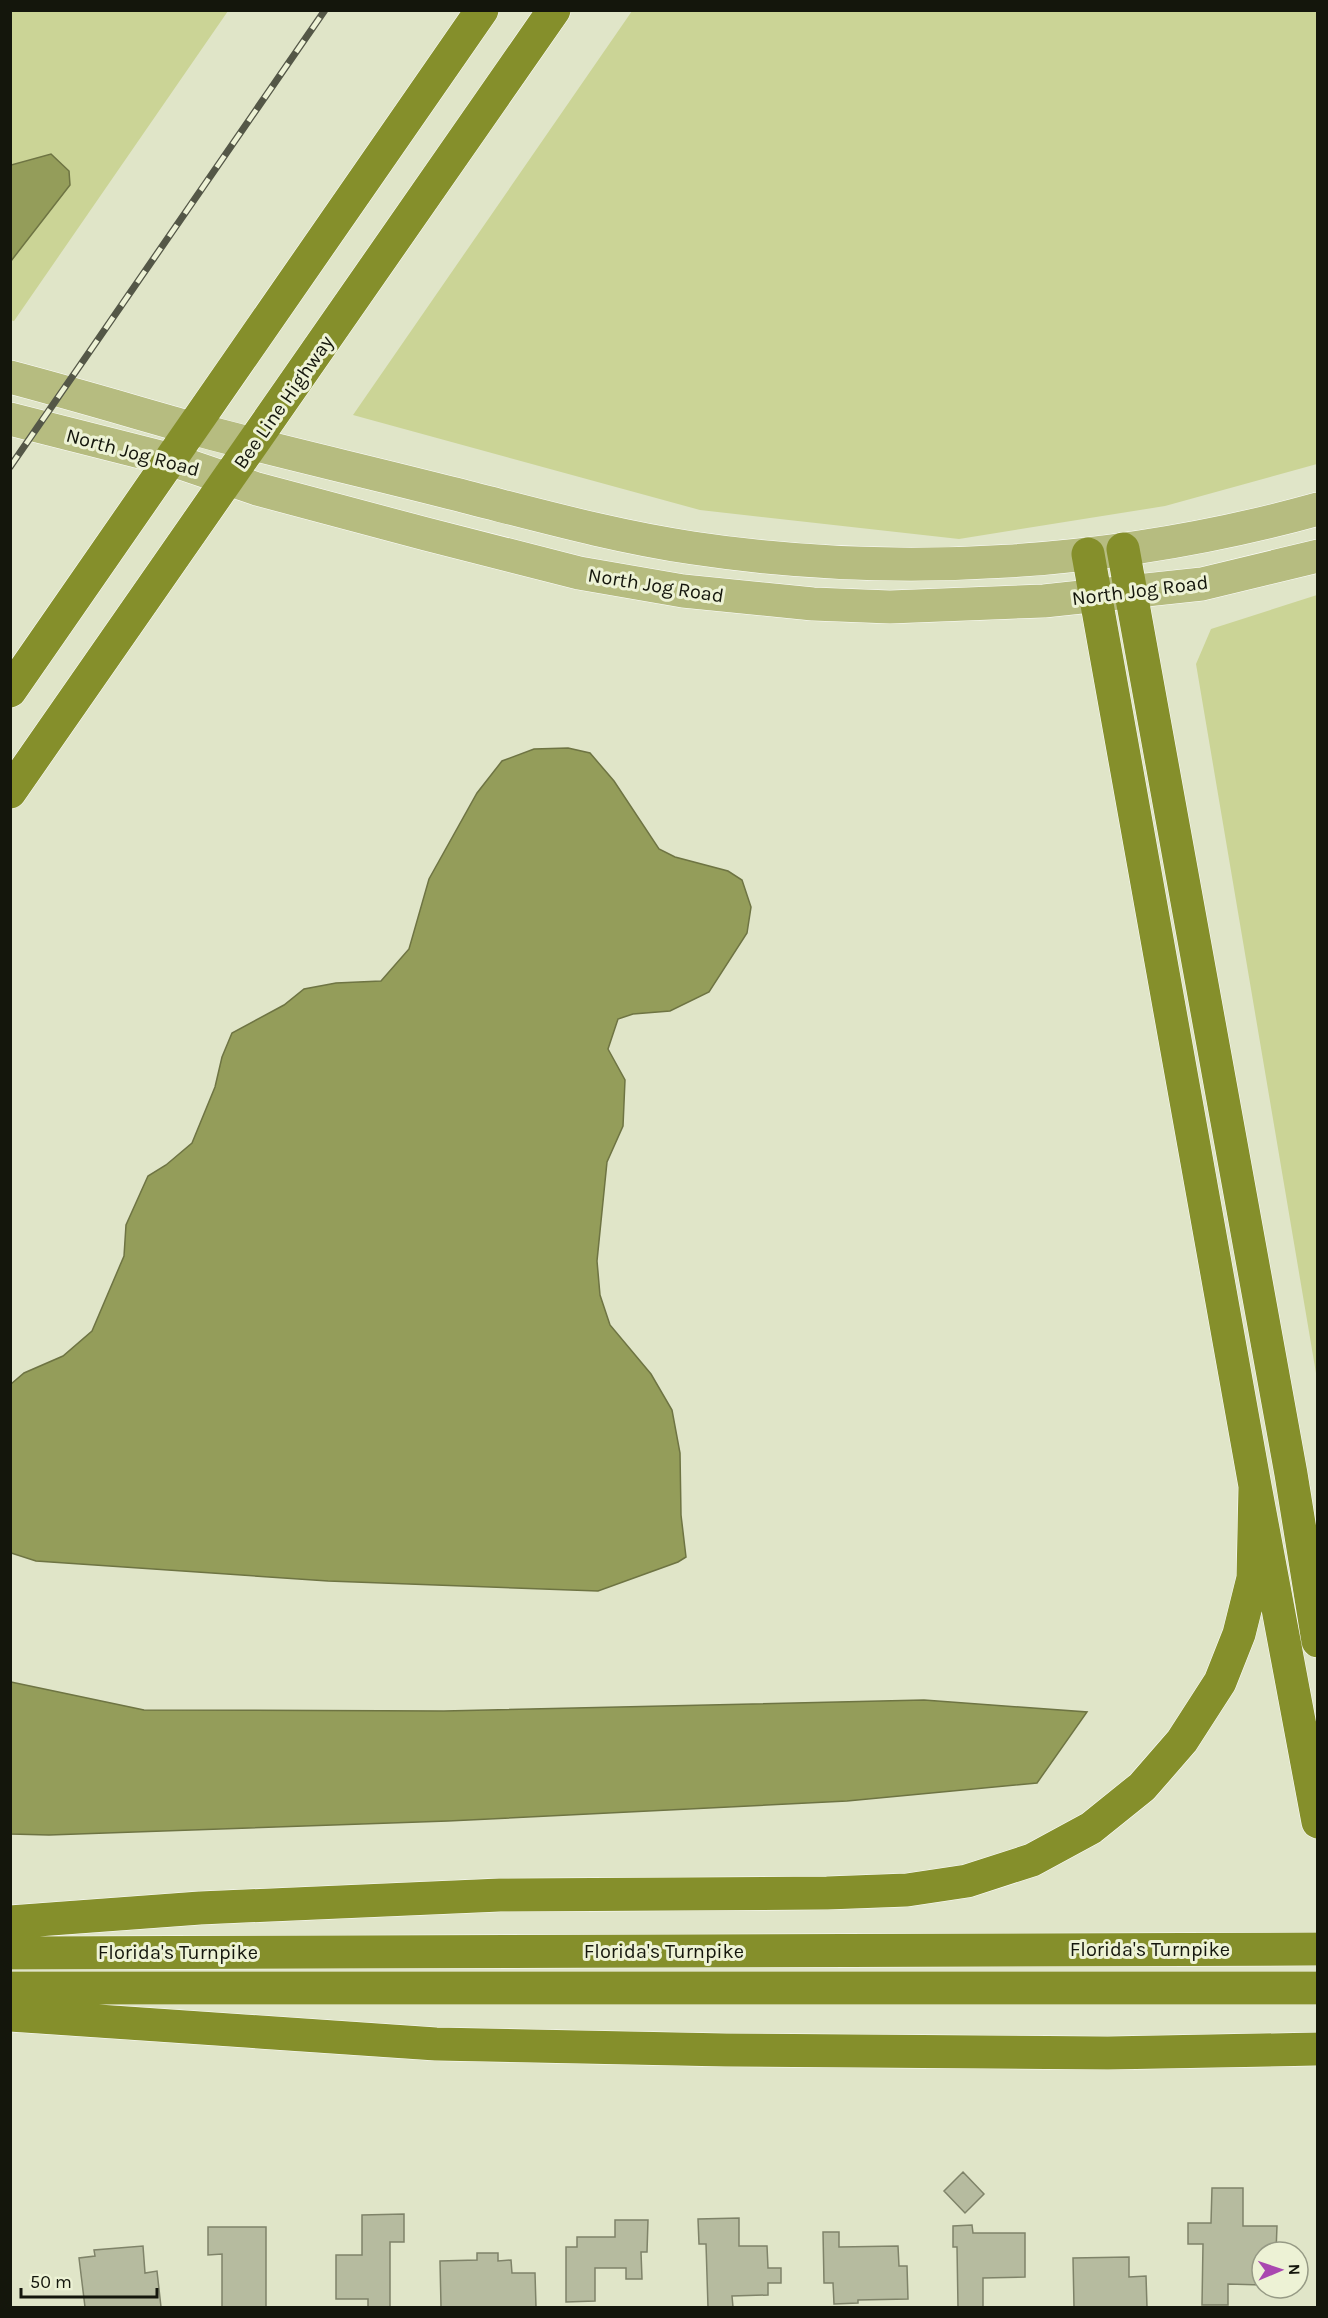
<svg xmlns="http://www.w3.org/2000/svg" width="1328" height="2318" font-family="Karla,sans-serif">
	<style>
		.green { fill: #cbd496 }
		.water { fill: #949d5a; stroke: #6e7443; stroke-width: 1.5 }
		.building { fill: #b6bb9f; stroke: #7f8369; stroke-width: 1.5 }
		.lines { fill: none; stroke-linecap: round; stroke-linejoin: round }
		.major-casing { stroke: #fff; stroke-width: 34 }
		.highway-casing { stroke: #fff; stroke-width: 34 }
		.major { stroke: #b6bc80; stroke-width: 33 }
		.highway { stroke: #858f2b; stroke-width: 33 }
		.rail-casing { stroke: #545747; stroke-width: 7 }
		.rail { stroke: #edf2d5; stroke-width: 4.5; stroke-dasharray: 14; stroke-linecap: butt }
		.labels { text-anchor: middle; stroke-width: 6; stroke-linejoin: round; paint-order: stroke }
		.street-label { font-size: 20px; fill: #14160c; stroke: #edf2d5 }
	</style>
	<rect width="100%" height="100%" fill="#e0e5c8"/>
	<!-- green -->
	<path class="green" d="M10,11H228L14,321L10,320Z
		M632,11H1317V464L1165,506L959,539L700,510L353,415Z
		M1317,595H1318L1317,1379L1196,664L1211,629Z"/>
	<!-- water -->
	<path class="water" d="M51,154L69,171L70,185L11,261V165Z
		M568,748L590,753L614,781L659,849L675,857L728,871L742,880L751,907L747,933L709,992L670,1011L633,1014L618,1019L608,1049L625,1080L623,1126L607,1162L597,1261L600,1295L610,1325L651,1374L672,1410L680,1453L681,1515L686,1557L678,1562L598,1591L328,1581L36,1561L11,1553V1384L24,1373L63,1356L92,1331L124,1256L126,1225L148,1176L166,1165L192,1143L215,1087L222,1057L232,1033L284,1005L304,989L336,983L381,981L409,949L429,879L477,793L502,761L534,749Z
		M11,1682L144,1710L444,1711L924,1700L1087,1712L1037,1783L847,1801L448,1821L49,1835L11,1834Z"/>
	<!-- building -->
	<path class="building" d="M963,2172L984,2194L965,2213L944,2191Z
		M1212,2188H1243V2226H1277L1276,2252H1262V2285L1228,2284V2305H1202L1203,2244H1188V2223H1211Z
		M404,2214V2242H390V2307H368V2299H336V2255H362V2215Z
		M739,2218V2246H767L768,2268H781V2283H768V2295L732,2296L733,2307H708L706,2244H699L698,2219Z
		M615,2220H648L647,2252H641L642,2279H626V2268H595V2301L566,2302V2247H577V2237H615Z
		M972,2225L973,2233H1025V2277L983,2278V2307H958L957,2247H953V2226Z
		M208,2227H266V2307H222V2254L208,2255Z
		M823,2232H839V2247L898,2246L899,2266H907L908,2299L858,2300V2303L834,2304L833,2283H824Z
		M143,2246L145,2273L157,2271L161,2307H85L79,2258L95,2256L94,2250Z
		M477,2253H498V2261L511,2260L512,2273H535L536,2307H441L440,2261L477,2260Z
		M1129,2257V2277L1146,2276L1147,2307H1074L1073,2258Z"/>
	<g class="lines">
		<!-- major casing -->
		<g class="major-casing">
			<path id="major" d="M10,377C71,393 131,411 191,428C277,451 365,471 451,493C531,513 611,536 693,548C900,579 1116,565 1318,509
				M10,419L172,460L257,489L426,534L579,573L683,591L813,604L890,607L1044,601L1202,584L1318,556"/>
		</g>
		<!-- highway casing -->
		<g class="highway-casing">
			<path id="highway" d="M1123,549L1291,1474L1318,1641
				M1088,554L1255,1486L1318,1822
				M10,691L482,10
				M10,792L554,10
				M10,1922L200,1908L500,1895L827,1893L907,1890L967,1881L1032,1860L1091,1828L1142,1787L1182,1741L1220,1682L1239,1634L1253,1578L1255,1486
				M10,1953L1318,1949
				M10,1988H1318
				M10,2015L436,2044L726,2050L1108,2053L1318,2049"/>
		</g>
		<!-- major -->
		<use href="#major" class="major"/>
		<!-- highway -->
		<use href="#highway" class="highway"/>
		<!-- rail casing -->
		<g class="rail-casing">
			<path id="rail" d="M10,467L325,10"/>
		</g>
		<!-- rail -->
		<use href="#rail" class="rail"/>
	</g>
	<g class="labels">
		<!-- street labels -->
		<g class="street-label">
			<text transform="translate(283 402) rotate(-55)" y="7">Bee Line Highway</text>
			<text transform="translate(133 452) rotate(15)" y="7">North Jog Road</text>
			<text transform="translate(656 585) rotate(9)" y="7">North Jog Road</text>
			<text transform="translate(1140 590) rotate(-7)" y="7">North Jog Road</text>
			<text x="1150" y="1956">Florida's Turnpike</text>
			<text x="664" y="1958">Florida's Turnpike</text>
			<text x="178" y="1959">Florida's Turnpike</text>
		</g>
	</g>
	<!-- border -->
	<rect width="1328" height="2318" fill="none" stroke="#14160c" stroke-width="24"/>
	<!-- north arrow -->
	<g transform="translate(1280 2270) rotate(88)"><circle r="28" fill="#edf2d5" stroke="#969a85" stroke-width="1.5"/>
	<path d="M0-4.5L10 22L0 15L-10 22Z" fill="#a948b0"/>
	<text y="-9" font-size="16" font-weight="bold" text-anchor="middle" fill="#14160c">N</text>
	</g>
	<!-- scale -->
	<path d="M21 2288v9h136v-9" fill="none" stroke="#14160c" stroke-width="3"/>
	<text x="30" y="2288" font-size="18" fill="#14160c" stroke="#edf2d5" stroke-width="4.5" paint-order="stroke">50 m</text>
</svg>
